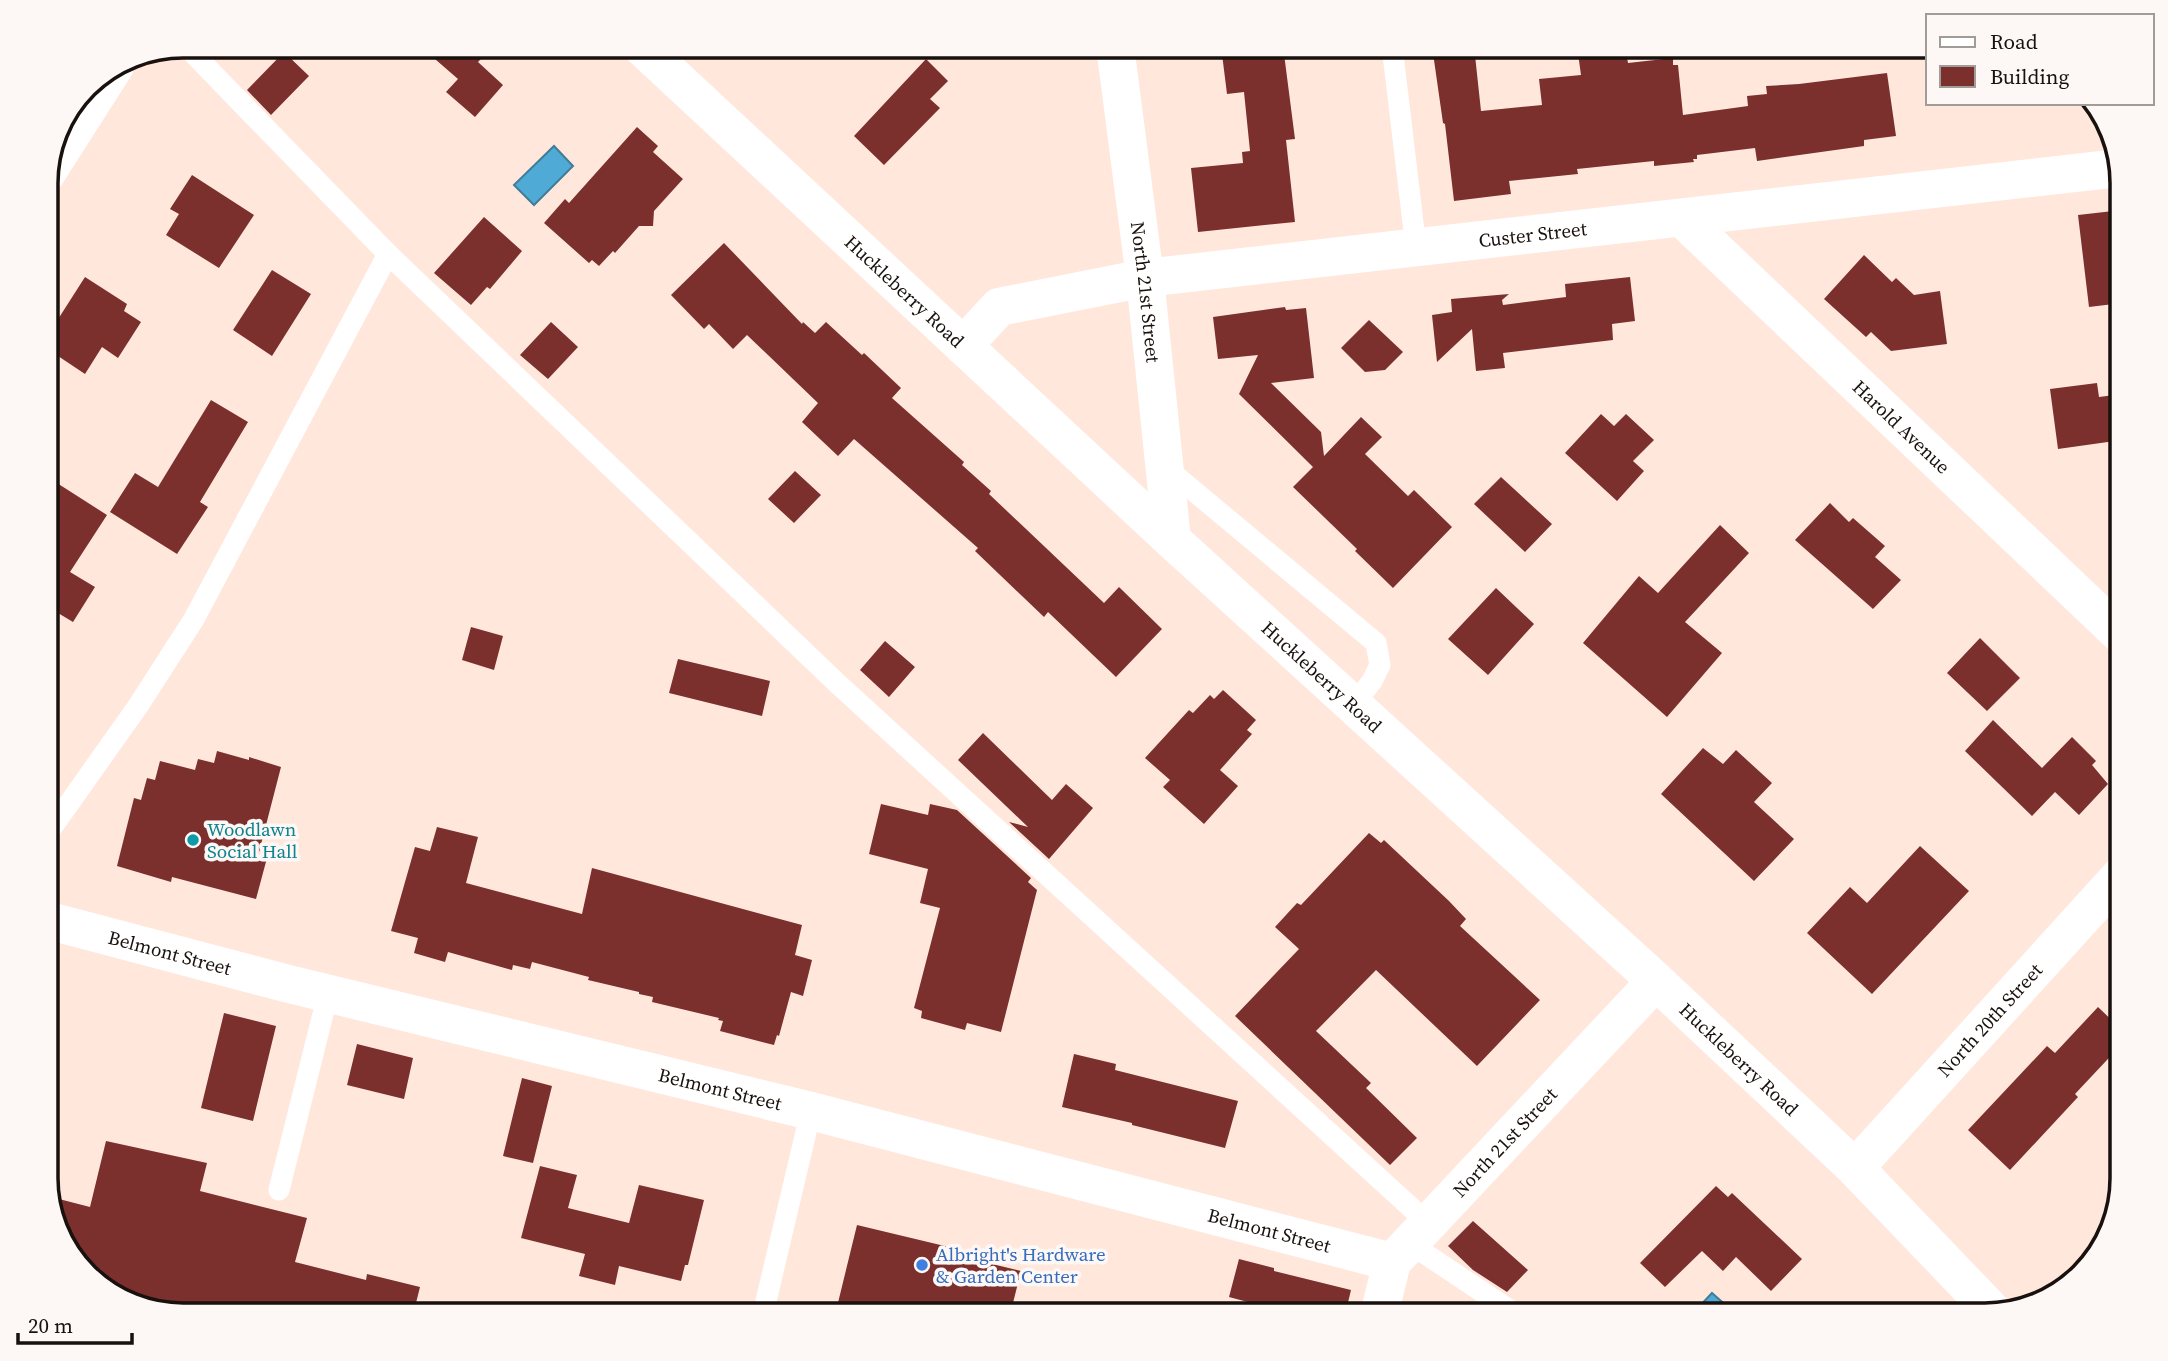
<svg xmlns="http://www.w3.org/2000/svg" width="2168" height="1361" font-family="'Source Serif 4',serif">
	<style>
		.water { fill: #4fabd5; stroke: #3f7d99; stroke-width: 2 }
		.building { fill: #7c302e }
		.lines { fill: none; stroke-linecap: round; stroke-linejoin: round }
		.service { stroke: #fff; stroke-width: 21 }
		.minor { stroke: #fff; stroke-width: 38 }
		.tertiary { stroke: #fff; stroke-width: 38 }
		.culture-dot { fill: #0f9aa8; stroke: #fdf8f6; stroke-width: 2.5 }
		.shop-dot { fill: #3f7fe0; stroke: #fdf8f6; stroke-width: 2.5 }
		.labels { text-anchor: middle; stroke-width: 7; stroke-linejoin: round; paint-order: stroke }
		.street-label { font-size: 19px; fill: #19110e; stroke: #fdf8f6 }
		.culture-label { font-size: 19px; fill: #0d838f; stroke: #fdf8f6; text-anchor: start }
		.shop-label { font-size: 19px; fill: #366cbe; stroke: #fdf8f6; text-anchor: start }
		.rim { fill: none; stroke: #19110e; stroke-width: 3.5 }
	</style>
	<rect width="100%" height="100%" fill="#ffe7dc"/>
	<!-- water -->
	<path class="water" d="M554,146L573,166L534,205L514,185Z
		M1712,1293L1737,1315H1698L1694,1312Z"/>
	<!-- building -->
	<path class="building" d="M420,46H493L478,62L503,85L475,117L446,92L458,79Z
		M1221,46H1283L1295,139L1286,140L1295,222L1198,232L1191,168L1243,163L1242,152L1250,151L1244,92L1227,94Z
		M1432,46H1474L1481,111L1542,105L1539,79L1581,75L1577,46H1625L1628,63L1673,58V65H1678L1683,115L1748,106L1747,96L1767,94L1766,86L1799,84L1887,73L1896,136L1864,140V146L1757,161L1755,148L1697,155V159H1693L1694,162L1654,166V161L1577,169L1578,174L1509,181L1511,194L1454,201L1445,124L1443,123Z
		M284,52L309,76L271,115L247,90Z
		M926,59L948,81L930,99L940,108L884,165L854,136Z
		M637,127L658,146L653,152L683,179L654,211L653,226H639L615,253L613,251L599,266L592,260L589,263L544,223L565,199L569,203Z
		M192,175L254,215L219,268L166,235L179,214L170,209Z
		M2122,210V303L2089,307L2078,215Z
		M484,217L522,251L490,289L487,287L471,305L434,273Z
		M724,243L802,324L803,322L815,333L826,322L862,355L864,353L901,388L892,398L964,462L962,465L991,491L989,494L1104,603L1119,587L1162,629L1116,677L1048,612L1044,617L975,551L978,548L854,439L838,456L802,422L818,403L747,335L733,349L709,324L704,329L671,295Z
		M1864,255L1892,282L1896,278L1914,295L1940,291L1947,344L1891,351L1871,332L1866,337L1824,299Z
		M272,270L311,294L272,356L233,330Z
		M85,277L127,304L124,311L141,322L118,358L102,347L85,374L46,348V338Z
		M1630,277L1635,321L1612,324L1613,340L1503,353L1505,368L1476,371L1472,329L1437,362L1432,315L1452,312L1451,299L1509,294L1502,300L1503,305L1566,297L1565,284Z
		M1285,307L1286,310L1306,308L1314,378L1271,383L1321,432L1324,456L1361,417L1382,437L1365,454L1408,496L1414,490L1452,527L1393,588L1355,551L1357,549L1293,487L1313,467L1239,394L1258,355L1218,359L1213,317Z
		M1369,320L1403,352L1385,370L1365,372L1341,348Z
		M551,322L578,347L548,379L520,355Z
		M2097,383L2099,397L2122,394V440L2058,449L2050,389Z
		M211,400L248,422L200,502L208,507L177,554L110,512L135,473L158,487Z
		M1601,414L1614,426L1626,414L1654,440L1633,461L1644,471L1617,501L1565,453Z
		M795,471L821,495L794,523L768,499Z
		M46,476L107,515L70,572L95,587L73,622L48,607L46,610Z
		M1501,477L1552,524L1525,552L1474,504Z
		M1830,503L1849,522L1853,518L1885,546L1875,557L1901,580L1873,609L1795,540Z
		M1720,525L1749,553L1685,622L1722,653L1667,717L1583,643L1639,576L1658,593Z
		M1496,588L1534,624L1488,675L1448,639Z
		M471,627L503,636L494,670L462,660Z
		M1980,638L2020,678L1987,711L1947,673Z
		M885,641L915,667L889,697L860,670Z
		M678,659L770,681L762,716L669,693Z
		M1223,690L1256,720L1247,730L1252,734L1220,770L1238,786L1204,824L1163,787L1170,780L1145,758L1189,710L1193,713L1210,695L1214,699Z
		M1993,720L2042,768L2072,737L2096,761L2092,765L2108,784L2079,815L2055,792L2032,816L1965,751Z
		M983,733L1052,800L1066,784L1093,808L1049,859L1009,822L1028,827L958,760Z
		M1703,748L1723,764L1736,750L1772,783L1754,802L1794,839L1754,881L1661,794Z
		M217,751L249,760V757L281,767L258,856L267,858L256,899L172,877L171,882L117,866L134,798L141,800L147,778L155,780L160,761L195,770L198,759L214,763Z
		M881,804L928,815L930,804L957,810L1031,878L1028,882L1037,890L1001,1032L967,1023L965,1030L921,1018L922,1011L914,1008L940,908L920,903L928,869L869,854Z
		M437,827L478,837L466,883L582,914L592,868L802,925L795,955L812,960L803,996L791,992L779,1036L777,1035L774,1045L720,1031L723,1021L718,1020L719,1018L652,1002L653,997L639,994V992L588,980L589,977L532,962L530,969L513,965L512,970L448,952L445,962L414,953L418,938L391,931L415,847L430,851Z
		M1369,833L1381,843L1384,840L1449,901L1466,919L1460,926L1540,1000L1477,1066L1376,970L1316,1031L1371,1083L1366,1088L1417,1138L1390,1165L1235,1016L1299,949L1275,927L1297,903L1301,905Z
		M1920,846L1969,891L1872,994L1807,933L1850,887L1867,903Z
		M2098,1007L2122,1030V1044L2075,1094L2078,1097L2010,1170L1968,1130L2047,1046L2055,1053Z
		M224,1013L276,1026L253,1121L201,1108Z
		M357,1044L413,1058L404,1099L347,1085Z
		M1074,1054L1116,1064L1115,1070L1238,1101L1225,1148L1132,1125V1123L1062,1107Z
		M522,1078L552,1086L533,1163L503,1156Z
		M106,1141L207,1163L200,1191L307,1218L295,1262L366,1280L367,1274L420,1287L413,1315H182L107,1293L64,1247L55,1217L59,1199L90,1207Z
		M540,1166L577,1175L568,1208L629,1223L639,1185L704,1200L688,1265H685L681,1281L619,1266L615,1285L579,1276L585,1254L521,1238Z
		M1716,1186L1728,1197L1732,1193L1802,1259L1771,1291L1736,1257L1723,1271L1702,1251L1665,1287L1640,1263Z
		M1473,1221L1528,1270L1507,1292L1473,1270L1448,1246Z
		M857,1225L953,1248L951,1254L1021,1271L1010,1315H835Z
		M1239,1259L1274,1268V1271L1351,1290L1345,1315H1296L1229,1297Z"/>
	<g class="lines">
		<!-- service -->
		<path class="service" d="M186,46L388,254
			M1392,46L1416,248
			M1164,466L1376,643L1380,665L1372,681L1353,706
			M46,836L138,706L194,619L388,254L838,684L1428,1223
			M279,1190L328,994
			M1409,1243L1517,1315
			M766,1301L811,1111"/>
		<!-- minor -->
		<g class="minor">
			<path id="s1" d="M1115,46L1145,278L1172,540"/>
			<path id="s2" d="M1682,218L2122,636"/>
			<path id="s3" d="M963,346L999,307L1145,278L2119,168"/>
			<path id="s4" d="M46,920L289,984L811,1111L1392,1262"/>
			<path id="s5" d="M1855,1168L2122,874"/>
			<path id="s6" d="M1379,1315L1392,1262L1656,981"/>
		</g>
		<!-- tertiary -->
		<g class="tertiary">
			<path id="s7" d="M641,46L1172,540L1656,981L1855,1168L1994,1313"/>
			<path d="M46,174L115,66"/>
		</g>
	</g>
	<!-- markers -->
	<circle class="culture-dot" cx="193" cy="840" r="7"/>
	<circle class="shop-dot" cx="922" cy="1265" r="7"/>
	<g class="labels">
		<!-- street labels -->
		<g class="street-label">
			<text dy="7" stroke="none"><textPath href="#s3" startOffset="592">Custer Street</textPath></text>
			<text dy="7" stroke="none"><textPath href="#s7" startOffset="360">Huckleberry Road</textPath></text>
			<text dy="7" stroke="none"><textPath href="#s1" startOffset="248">North 21st Street</textPath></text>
			<text dy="7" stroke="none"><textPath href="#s2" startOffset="303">Harold Avenue</textPath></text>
			<text dy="7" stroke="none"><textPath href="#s7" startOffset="928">Huckleberry Road</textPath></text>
			<text dy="7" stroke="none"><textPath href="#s4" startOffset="128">Belmont Street</textPath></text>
			<text dy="7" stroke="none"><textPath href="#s5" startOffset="200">North 20th Street</textPath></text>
			<text dy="7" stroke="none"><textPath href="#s7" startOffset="1494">Huckleberry Road</textPath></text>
			<text dy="7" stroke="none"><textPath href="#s4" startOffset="695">Belmont Street</textPath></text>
			<text dy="7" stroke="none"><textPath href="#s6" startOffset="219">North 21st Street</textPath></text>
			<text dy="7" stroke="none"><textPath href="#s4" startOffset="1262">Belmont Street</textPath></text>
		</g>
		<!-- culture labels -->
		<g class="culture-label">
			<text x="207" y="836">Woodlawn<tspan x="207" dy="22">Social Hall</tspan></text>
		</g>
		<!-- shop labels -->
		<g class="shop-label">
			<text x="936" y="1261">Albright's Hardware<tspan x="936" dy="22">&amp; Garden Center</tspan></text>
		</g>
	</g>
	<!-- crop -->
	<path d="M0 0H2168V1361H0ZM183 58H1985A125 125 0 0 1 2110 183V1178A125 125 0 0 1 1985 1303H183A125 125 0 0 1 58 1178V183A125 125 0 0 1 183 58Z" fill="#fdf8f6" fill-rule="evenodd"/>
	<path class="rim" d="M183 58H1985A125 125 0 0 1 2110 183V1178A125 125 0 0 1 1985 1303H183A125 125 0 0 1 58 1178V183A125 125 0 0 1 183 58Z"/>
	<!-- legend -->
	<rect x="1926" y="14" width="228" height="91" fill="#fdf8f6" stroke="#a29c99" stroke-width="2"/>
	<rect x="1940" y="37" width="35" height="10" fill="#ffffff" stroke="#a29c99" stroke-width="2"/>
	<text x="1990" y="49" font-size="21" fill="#19110e">Road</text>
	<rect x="1940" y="66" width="35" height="21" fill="#7c302e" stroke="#a29c99" stroke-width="2"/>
	<text x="1990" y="84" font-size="21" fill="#19110e">Building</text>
	<!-- scale -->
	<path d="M18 1333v10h114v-10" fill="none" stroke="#19110e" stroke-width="3.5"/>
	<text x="28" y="1333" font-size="21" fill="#19110e" stroke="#fdf8f6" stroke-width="5" paint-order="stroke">20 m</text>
</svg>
